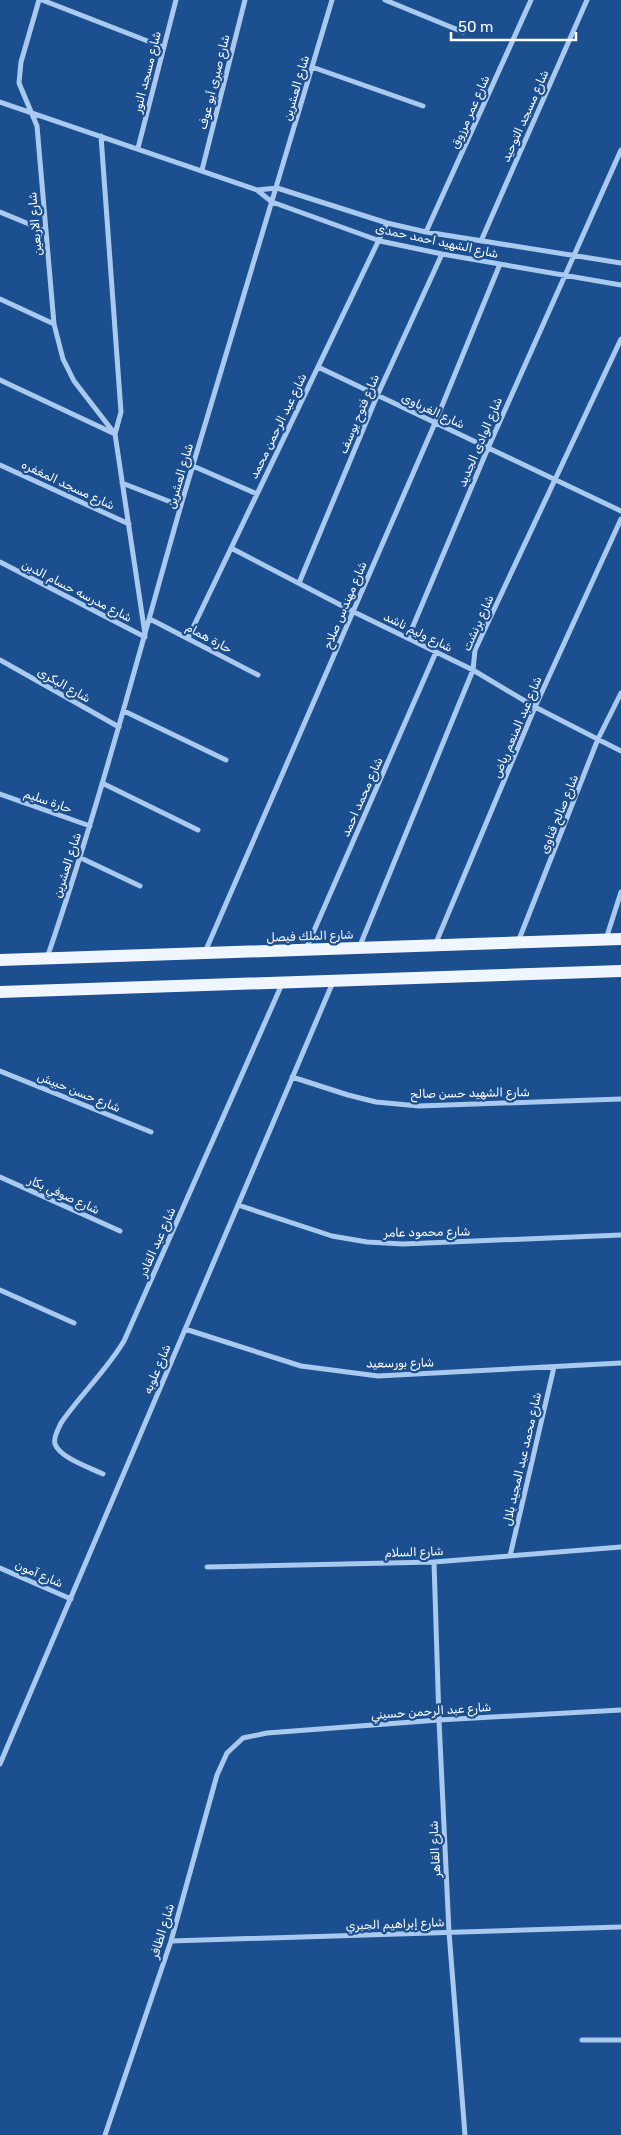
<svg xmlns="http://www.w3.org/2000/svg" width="621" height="2135" font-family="Rubik,Vazirmatn,sans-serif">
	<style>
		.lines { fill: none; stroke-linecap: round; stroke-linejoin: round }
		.street { stroke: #a9c9ee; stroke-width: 5 }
		.primary { stroke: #f0f6ff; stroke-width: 12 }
		.labels { text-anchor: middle; stroke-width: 4.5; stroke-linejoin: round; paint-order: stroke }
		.street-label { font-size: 12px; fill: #fff; stroke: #1b4f8f }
	</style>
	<rect width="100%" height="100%" fill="#1b4f8f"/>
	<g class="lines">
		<!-- street -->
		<path class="street" d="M39,0L21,62L19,83L37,126L54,324L63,359L74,381L115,434L145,634
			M42,0L163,47
			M385,0L463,32
			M312,67L423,106
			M0,102L257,190L272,202L380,241L442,254L621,285
			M138,148L176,0
			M202,170L245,0
			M257,190L277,188L387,223L426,232L621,263
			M0,212L46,231
			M426,232L531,0
			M481,241L587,0
			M0,299L54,324
			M318,367L621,511
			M0,380L115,434L121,412L101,136
			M0,465L129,524
			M193,466L257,494
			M122,483L181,506
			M231,548L354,612L473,670L535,707L621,751
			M0,562L145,637
			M299,583L377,396L442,254
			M150,619L258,675
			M188,638L387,223
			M408,638L488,448L621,150
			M0,660L119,727
			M124,711L226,760
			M102,783L198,830
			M0,794L90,826
			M81,858L140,886
			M606,939L621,892
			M518,942L598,739L621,693
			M435,945L535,707L621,519
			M359,948L473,670L475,650L621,339
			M306,949L436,652
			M205,952L435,423L500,264
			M47,958C98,809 138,657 181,505C230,336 282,168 332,0
			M0,1071L151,1132
			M292,1077L348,1095L376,1102L419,1106L621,1099
			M0,1177L120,1231
			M238,1205L332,1236L367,1242L403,1244L621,1235
			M0,1290L74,1323
			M185,1329L301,1366L378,1376L621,1363
			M103,1474C91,1468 60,1458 55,1444C53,1438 58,1429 61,1423C81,1394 106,1371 124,1341L282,984
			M510,1556L554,1367
			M434,1562L439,1720L449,1932L465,2135
			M207,1567L434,1562L621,1547
			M0,1568L71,1599
			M0,1764L333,982
			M171,1941L621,1927
			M582,2040H621
			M105,2135L171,1941L217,1775L227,1753L243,1738L267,1733L439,1720L621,1710"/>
		<!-- primary -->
		<path class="primary" d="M0,960L621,939
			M0,992L621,971"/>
	</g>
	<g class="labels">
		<!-- street labels -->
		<g class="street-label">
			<text transform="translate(147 72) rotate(-76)" y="4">شارع مسجد النور</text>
			<text transform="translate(214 82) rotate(-76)" y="4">شارع صبرى أبو عوف</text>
			<text transform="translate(296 88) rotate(-74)" y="4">شارع العشرين</text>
			<text transform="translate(470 112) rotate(-66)" y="4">شارع عمر مرزوق</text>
			<text transform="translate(525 116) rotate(-66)" y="4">شارع مسجد التوحيد</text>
			<text transform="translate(35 224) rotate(-95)" y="4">شارع الاربعين</text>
			<text transform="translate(437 241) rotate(12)" y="4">شارع الشهيد احمد حمدى</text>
			<text transform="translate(433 411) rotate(25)" y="4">شارع الغرباوى</text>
			<text transform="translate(359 414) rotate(-67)" y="4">شارع فتوح يوسف</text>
			<text transform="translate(278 426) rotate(-64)" y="4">شارع عبد الرحمن محمد</text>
			<text transform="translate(480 442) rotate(-67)" y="4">شارع الوادى الجديد</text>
			<text transform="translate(180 476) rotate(-74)" y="4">شارع العشرين</text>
			<text transform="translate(68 485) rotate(25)" y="4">شارع مسجد المغفره</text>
			<text transform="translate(77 591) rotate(27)" y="4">شارع مدرسه حسام الدين</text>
			<text transform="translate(345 605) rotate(-67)" y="4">شارع مهندس صلاح</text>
			<text transform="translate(478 623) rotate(-66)" y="4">شارع برنشت</text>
			<text transform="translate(418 632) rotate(26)" y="4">شارع وليم ناشد</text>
			<text transform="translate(209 638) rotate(28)" y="4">حارة همام</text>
			<text transform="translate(64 685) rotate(29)" y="4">شارع البكرى</text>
			<text transform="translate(517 727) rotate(-67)" y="4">شارع عبد المنعم رياض</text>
			<text transform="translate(362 797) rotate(-66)" y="4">شارع محمد احمد</text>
			<text transform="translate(48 801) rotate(19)" y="4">حارة سليم</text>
			<text transform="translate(559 814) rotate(-68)" y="4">شارع صالح قناوى</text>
			<text transform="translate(67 865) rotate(-72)" y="4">شارع العشرين</text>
			<text transform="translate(310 936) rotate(-2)" y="4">شارع الملك فيصل</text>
			<text transform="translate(79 1092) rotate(22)" y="4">شارع حسن حبيش</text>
			<text transform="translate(470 1093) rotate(-1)" y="4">شارع الشهيد حسن صالح</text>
			<text transform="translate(64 1195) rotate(24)" y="4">شارع صوفي بكار</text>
			<text transform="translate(427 1232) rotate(-1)" y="4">شارع محمود عامر</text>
			<text transform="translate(157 1242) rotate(-66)" y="4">شارع عبد القادر</text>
			<text transform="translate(400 1363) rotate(-1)" y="4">شارع بورسعيد</text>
			<text transform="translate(157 1369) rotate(-67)" y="4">شارع علوبه</text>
			<text transform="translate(522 1459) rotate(-77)" y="4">شارع محمد عبد المجيد بلال</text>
			<text transform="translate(414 1552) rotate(-2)" y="4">شارع السلام</text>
			<text transform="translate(39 1574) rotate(23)" y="4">شارع آمون</text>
			<text transform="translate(431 1711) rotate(-4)" y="4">شارع عبد الرحمن حسيني</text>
			<text transform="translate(435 1849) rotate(-93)" y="4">شارع القاهر</text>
			<text transform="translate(395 1924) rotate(-2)" y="4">شارع إبراهيم الجبري</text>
			<text transform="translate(162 1931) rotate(-73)" y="4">شارع الظافر</text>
		</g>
	</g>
	<!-- scale -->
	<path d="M451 32v8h125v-8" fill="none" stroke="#ffffff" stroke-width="2.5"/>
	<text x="458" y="32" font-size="15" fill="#ffffff" stroke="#1b4f8f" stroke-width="4" paint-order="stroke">50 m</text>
</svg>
